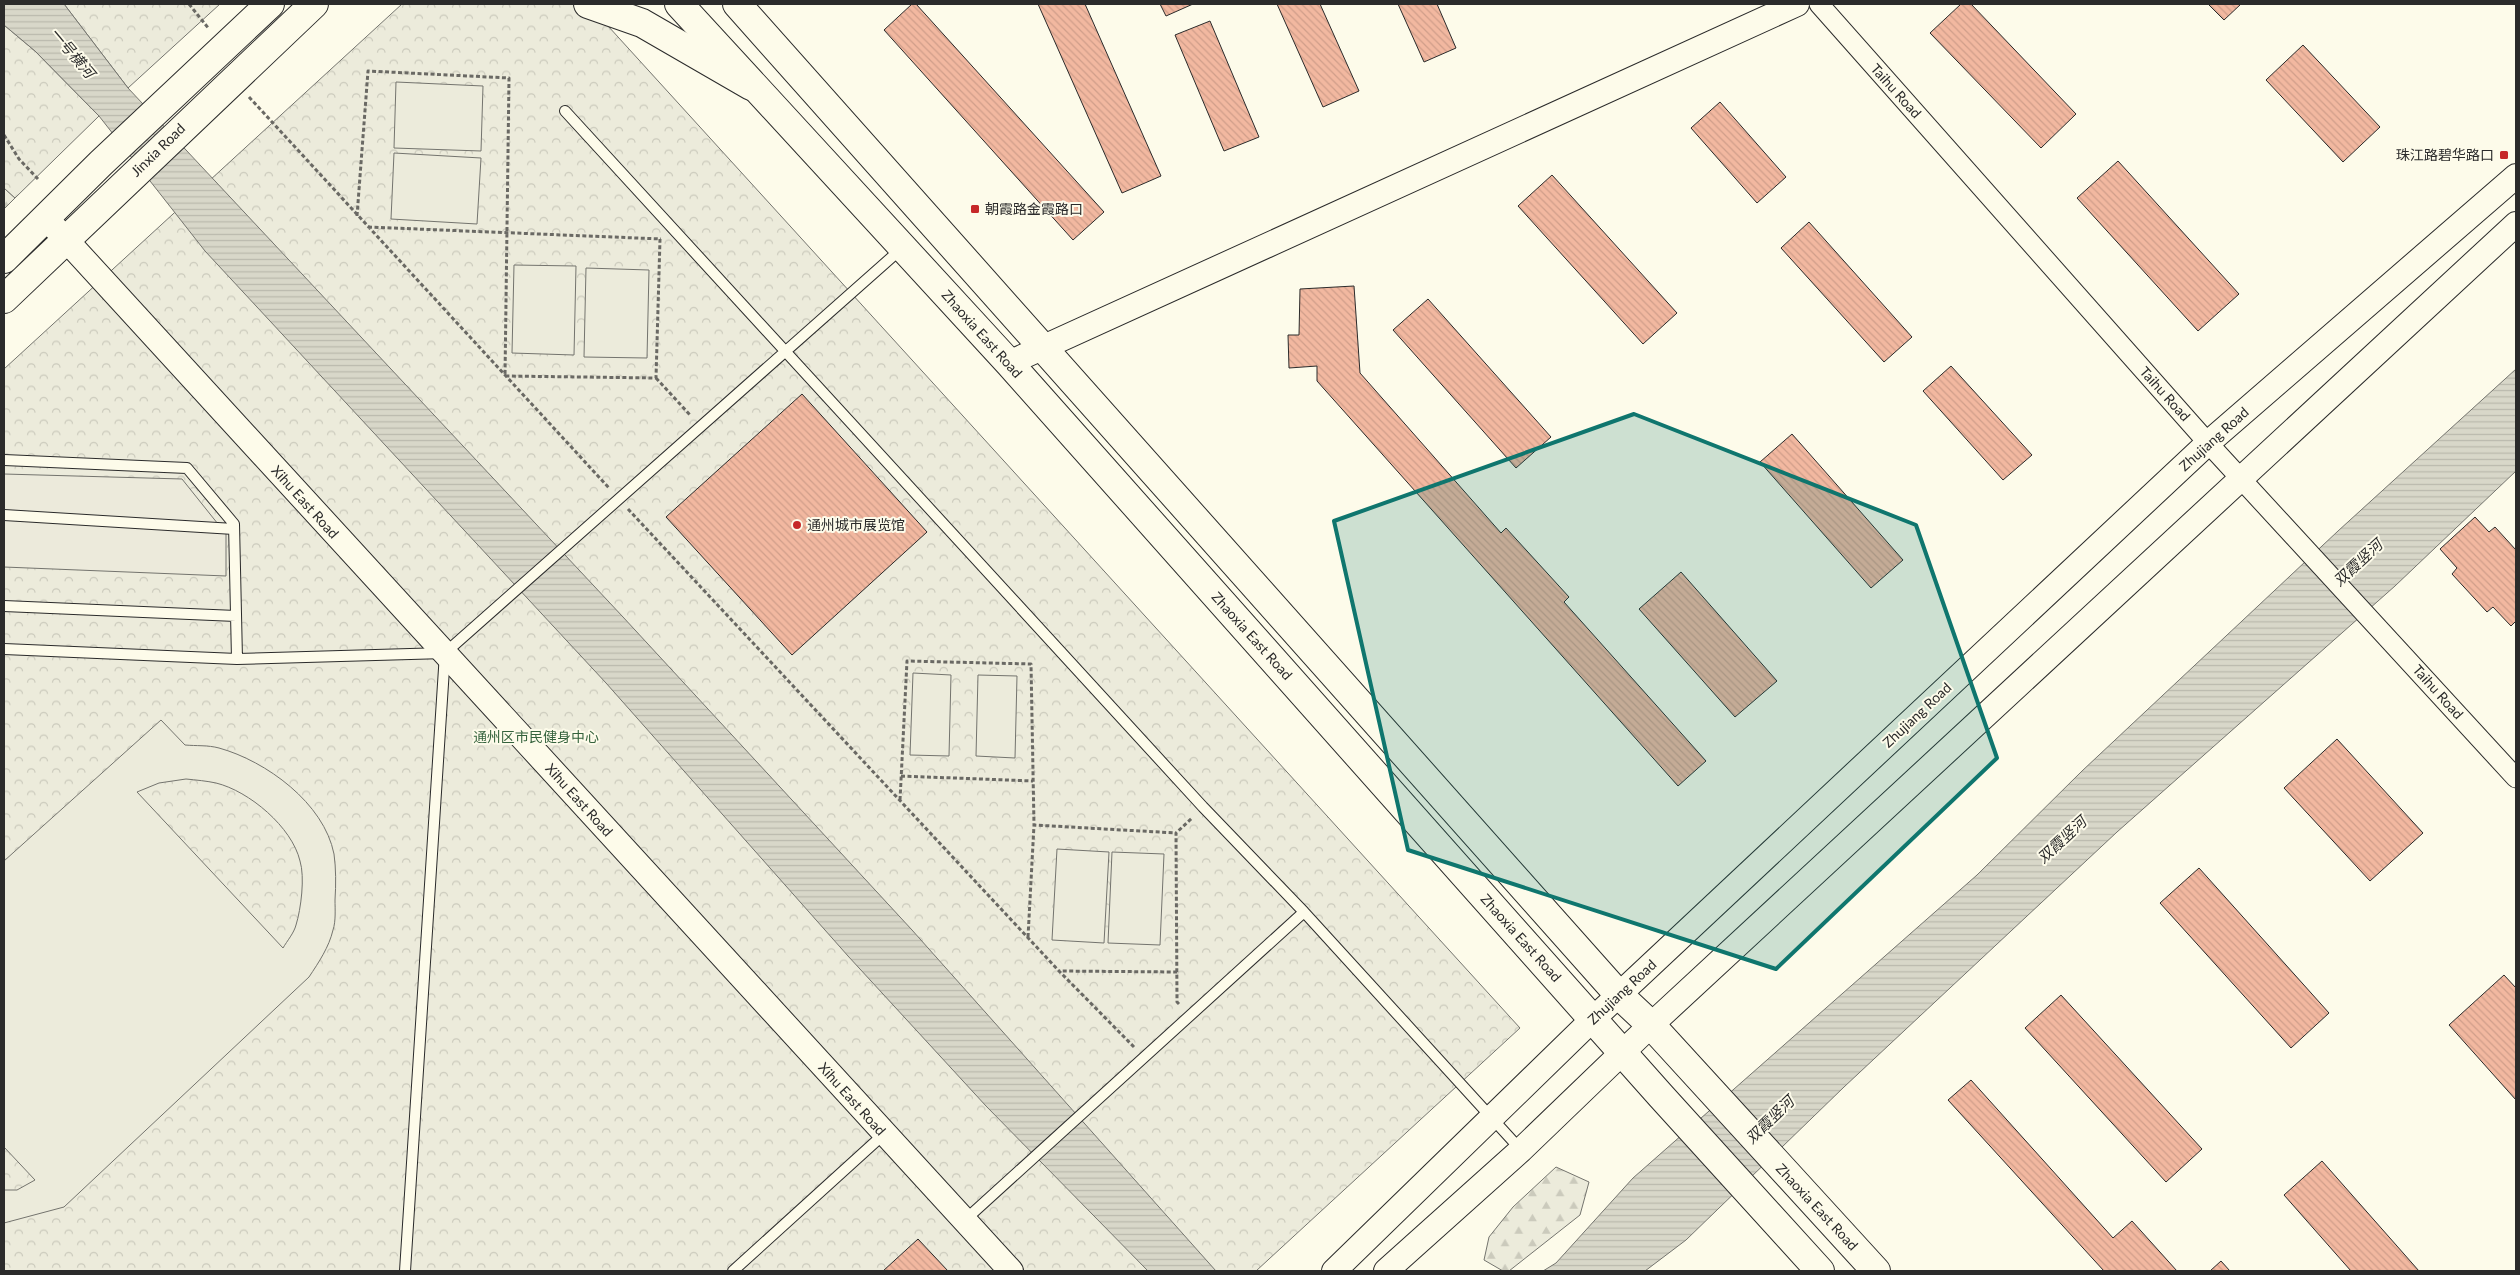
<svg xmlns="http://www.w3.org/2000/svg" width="2520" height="1275" font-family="Lato,'Noto Sans SC',sans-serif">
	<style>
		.forest { fill: url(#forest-firs); stroke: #74746e }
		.park { fill: url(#park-crowns); stroke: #74746e }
		.pitch { fill: #ecebdb; stroke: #74746e; fill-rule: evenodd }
		.parking { fill: #eceadb; stroke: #74746e }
		.water { fill: url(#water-rules); stroke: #74746e }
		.building { fill: url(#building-back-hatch); stroke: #2b2b2b }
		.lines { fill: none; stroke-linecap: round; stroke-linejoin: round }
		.service-casing { stroke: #2b2b2b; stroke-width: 12 }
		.minor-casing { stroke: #2b2b2b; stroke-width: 21 }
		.tertiary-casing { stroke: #2b2b2b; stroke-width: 26 }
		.secondary-casing { stroke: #2b2b2b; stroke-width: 30 }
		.primary-casing { stroke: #2b2b2b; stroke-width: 30 }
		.path { stroke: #6a6964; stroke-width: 3; stroke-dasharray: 4 2.5; stroke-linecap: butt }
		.service { stroke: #fdfbea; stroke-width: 10 }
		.minor { stroke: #fdfbea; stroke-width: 19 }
		.tertiary { stroke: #fdfbea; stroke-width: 24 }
		.secondary { stroke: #fdfbea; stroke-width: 28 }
		.primary { stroke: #fdfbea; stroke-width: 28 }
		.marked { fill: #0f766e; fill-opacity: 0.2; stroke: #0f766e; stroke-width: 4; stroke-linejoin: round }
		.poi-dot { fill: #c62828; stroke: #fdfbea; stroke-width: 2 }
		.labels { text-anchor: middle; stroke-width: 4; stroke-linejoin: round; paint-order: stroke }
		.street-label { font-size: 14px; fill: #2b2b2b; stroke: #fdfbea }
		.poi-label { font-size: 14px; fill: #2b2b2b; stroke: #fdfbea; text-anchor: start }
		.park-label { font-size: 14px; fill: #34623c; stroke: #fdfbea }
		.water-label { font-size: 15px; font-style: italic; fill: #2b2b2b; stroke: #fdfbea }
	</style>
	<defs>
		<pattern id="forest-firs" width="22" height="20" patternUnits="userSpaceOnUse" patternTransform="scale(1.25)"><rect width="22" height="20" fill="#ecebdb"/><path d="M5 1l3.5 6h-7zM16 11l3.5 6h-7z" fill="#cbcabc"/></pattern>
		<pattern id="park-crowns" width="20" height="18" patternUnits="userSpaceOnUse" patternTransform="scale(1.25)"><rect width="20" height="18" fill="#ecebdb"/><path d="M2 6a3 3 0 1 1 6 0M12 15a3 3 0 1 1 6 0" fill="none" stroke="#cbcabc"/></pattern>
		<pattern id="water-rules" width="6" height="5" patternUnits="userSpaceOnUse" patternTransform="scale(1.25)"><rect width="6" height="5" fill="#d8d7c9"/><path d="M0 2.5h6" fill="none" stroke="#bab9ad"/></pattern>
		<pattern id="building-back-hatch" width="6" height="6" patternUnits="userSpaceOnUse" patternTransform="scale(1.25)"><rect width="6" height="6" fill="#f2b8a0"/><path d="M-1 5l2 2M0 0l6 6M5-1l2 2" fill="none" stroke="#d09e8a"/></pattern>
	</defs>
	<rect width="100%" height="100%" fill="#fdfbea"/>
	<!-- forest -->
	<path class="forest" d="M4,188L15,198L4,209Z
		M1556,1167L1589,1182L1580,1215L1509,1271H1503L1484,1260L1489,1237L1513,1207Z"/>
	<!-- park -->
	<path class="park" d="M64,4H220L128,88Z
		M402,4H588L1520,1028L1256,1271H4V369Z
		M4,25L35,51L99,116L15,198L4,188Z"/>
	<!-- pitch -->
	<path class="pitch" d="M396,82L483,86L481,151L394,148Z
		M394,153L481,158L477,224L391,219Z
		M514,265L576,266L574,355L512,353Z
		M586,268L649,270L647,358L584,357Z
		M913,673L951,675L949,756L910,755Z
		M978,675L1017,676L1015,758L976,756Z
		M161,720L185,745C196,746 208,745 219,748C266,761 324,803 334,854C336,868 336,885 335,900C335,909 336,921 333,930C329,947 319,962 309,977L64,1207L4,1223V1190H17L35,1180L4,1147V861ZM186,779C196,780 207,781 216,783C249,791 292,827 300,861C305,877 301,909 296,925C294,933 287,941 283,948L137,792L159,783Z
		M1057,849L1109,852L1104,943L1052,940Z
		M1112,852L1164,854L1160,945L1108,943Z"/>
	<!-- parking -->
	<path class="parking" d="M4,474L182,479L226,534V576L4,567Z"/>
	<!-- water -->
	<path class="water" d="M4,4H64L128,88L623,617L912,930L1216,1271H1148L986,1106L848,956L606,683L205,251L99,116L35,51L4,25Z
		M2516,369V471L2395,586L2117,832L1844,1087L1686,1240L1645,1271H1543L1556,1263L1633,1178L1977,875L2082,771L2338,531Z"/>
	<!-- building -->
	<path class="building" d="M912,4H916L1104,212L1073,240L884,30Z
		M1038,4H1085L1161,176L1122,193Z
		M1160,4H1193L1166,16Z
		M1277,4H1320L1359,91L1323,107Z
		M1398,4H1437L1456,48L1424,62Z
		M1961,4H1971L2076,114L2041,148L1930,33Z
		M2208,4H2241L2224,20Z
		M1210,21L1259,137L1224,151L1175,35Z
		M2303,45L2380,127L2343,162L2266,80Z
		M1720,102L1786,177L1757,203L1691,128Z
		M2118,161L2239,294L2198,331L2077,198Z
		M1552,175L1677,313L1643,344L1518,206Z
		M1809,222L1912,337L1884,362L1781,248Z
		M1354,286L1360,373L1501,533L1506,528L1569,597L1564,602L1706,761L1678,786L1317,381V366L1289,368L1288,335H1299L1300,289Z
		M1428,299L1551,437L1516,468L1393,330Z
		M1951,366L2032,455L2003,480L1923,391Z
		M802,394L927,532L792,655L666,517Z
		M1792,434L1903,560L1871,588L1760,462Z
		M2475,517L2489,532L2495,527L2516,550V621L2511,626L2493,607L2487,612L2452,574L2457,568L2440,549Z
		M1681,572L1777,681L1735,717L1639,609Z
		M2337,739L2423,833L2370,881L2284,788Z
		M2199,868L2329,1013L2291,1048L2160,903Z
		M2504,975L2516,988V1100L2449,1025Z
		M2061,995L2202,1149L2166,1182L2025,1028Z
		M1971,1080L2113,1238L2132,1221L2177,1271H2104L1948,1100Z
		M2322,1161L2419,1271H2351L2284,1195Z
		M918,1239L948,1271H883Z
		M2221,1261L2230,1271H2210Z"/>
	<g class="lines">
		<!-- service casing -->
		<g class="service-casing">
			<path id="service" d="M565,111L1203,807L1304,912L1521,1150
				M4,460L187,468L234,524L237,659
				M4,515L234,529
				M4,606L236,616
				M4,649L237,659L445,653L405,1271
				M445,653L901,249
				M965,1220L1304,912
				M733,1271L884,1134"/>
		</g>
		<!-- minor casing -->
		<g class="minor-casing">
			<path id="minor" d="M1819,4L2208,443L2516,778"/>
		</g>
		<!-- tertiary casing -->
		<g class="tertiary-casing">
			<path id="tertiary" d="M46,218L1011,1271
				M1009,363L1797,4
				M1334,1271L1593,1019L2208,443L2516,176
				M1386,1271L1521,1150L1651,1025L2516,224"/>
		</g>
		<!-- secondary casing -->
		<g class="secondary-casing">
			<path id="secondary" d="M588,4L642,23L751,86
				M4,259L101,163L270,4
				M4,299L314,4"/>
		</g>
		<!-- primary casing -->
		<g class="primary-casing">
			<path id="primary" d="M679,4L1009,363L1661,1096L1820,1271
				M737,4L1619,995L1651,1025L1876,1271"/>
		</g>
		<!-- path -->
		<path class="path" d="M189,4L209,29
			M249,97L609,488
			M4,135L19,159L38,179
			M357,216L368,71L509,78L505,376L656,378L660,239
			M368,227L661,239
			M656,378L691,416
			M628,509L1059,971
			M901,776L1033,781
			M900,800L907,661L1031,664L1034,825
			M1028,937L1034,825L1176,833
			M1179,1004L1177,1002L1176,833L1192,818
			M1134,1047L1059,971L1177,972"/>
		<!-- service -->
		<use href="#service" class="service"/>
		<!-- minor -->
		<use href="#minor" class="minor"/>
		<!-- tertiary -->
		<use href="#tertiary" class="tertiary"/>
		<!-- secondary -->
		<use href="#secondary" class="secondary"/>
		<!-- primary -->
		<use href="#primary" class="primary"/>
	</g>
	<!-- marked area -->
	<path class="marked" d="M1634,414L1916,525L1997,758L1776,969L1408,850L1334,521Z"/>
	<!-- markers -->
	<g class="poi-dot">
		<rect x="2499" y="150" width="10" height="10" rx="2.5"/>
		<rect x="970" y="204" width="10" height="10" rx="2.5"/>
		<circle cx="797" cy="525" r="5"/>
	</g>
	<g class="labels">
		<!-- street labels -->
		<g class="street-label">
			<text transform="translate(1896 91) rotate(48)" y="5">Taihu Road</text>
			<text transform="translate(158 150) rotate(-44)" y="5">Jinxia Road</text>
			<text transform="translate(982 334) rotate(48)" y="5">Zhaoxia East Road</text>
			<text transform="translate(2165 394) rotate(48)" y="5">Taihu Road</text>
			<text transform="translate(2214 439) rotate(-42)" y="5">Zhujiang Road</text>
			<text transform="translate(305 502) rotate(48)" y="5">Xihu East Road</text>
			<text transform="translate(1252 636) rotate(48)" y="5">Zhaoxia East Road</text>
			<text transform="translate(2438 692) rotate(48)" y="5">Taihu Road</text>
			<text transform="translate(1917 715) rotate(-43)" y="5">Zhujiang Road</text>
			<text transform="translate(579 800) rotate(48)" y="5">Xihu East Road</text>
			<text transform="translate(1521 938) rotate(48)" y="5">Zhaoxia East Road</text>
			<text transform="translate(1622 992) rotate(-43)" y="5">Zhujiang Road</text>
			<text transform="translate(852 1099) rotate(48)" y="5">Xihu East Road</text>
			<text transform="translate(1817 1207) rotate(47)" y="5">Zhaoxia East Road</text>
		</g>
		<!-- poi labels -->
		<g class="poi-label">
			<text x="2494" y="160" text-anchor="end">珠江路碧华路口</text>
			<text x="985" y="214">朝霞路金霞路口</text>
			<text x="807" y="530">通州城市展览馆</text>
		</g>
		<!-- park labels -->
		<g class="park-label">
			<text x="536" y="742">通州区市民健身中心</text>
		</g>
		<!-- water labels -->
		<g class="water-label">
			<text transform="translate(72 53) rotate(50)" y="5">一号横河</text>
			<text transform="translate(2358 563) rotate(-43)" y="5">双霞竖河</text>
			<text transform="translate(2062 840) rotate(-43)" y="5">双霞竖河</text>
			<text transform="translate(1770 1120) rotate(-44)" y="5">双霞竖河</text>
		</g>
	</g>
	<!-- border -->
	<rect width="2520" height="1275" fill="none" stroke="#2b2b2b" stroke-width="10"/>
</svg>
